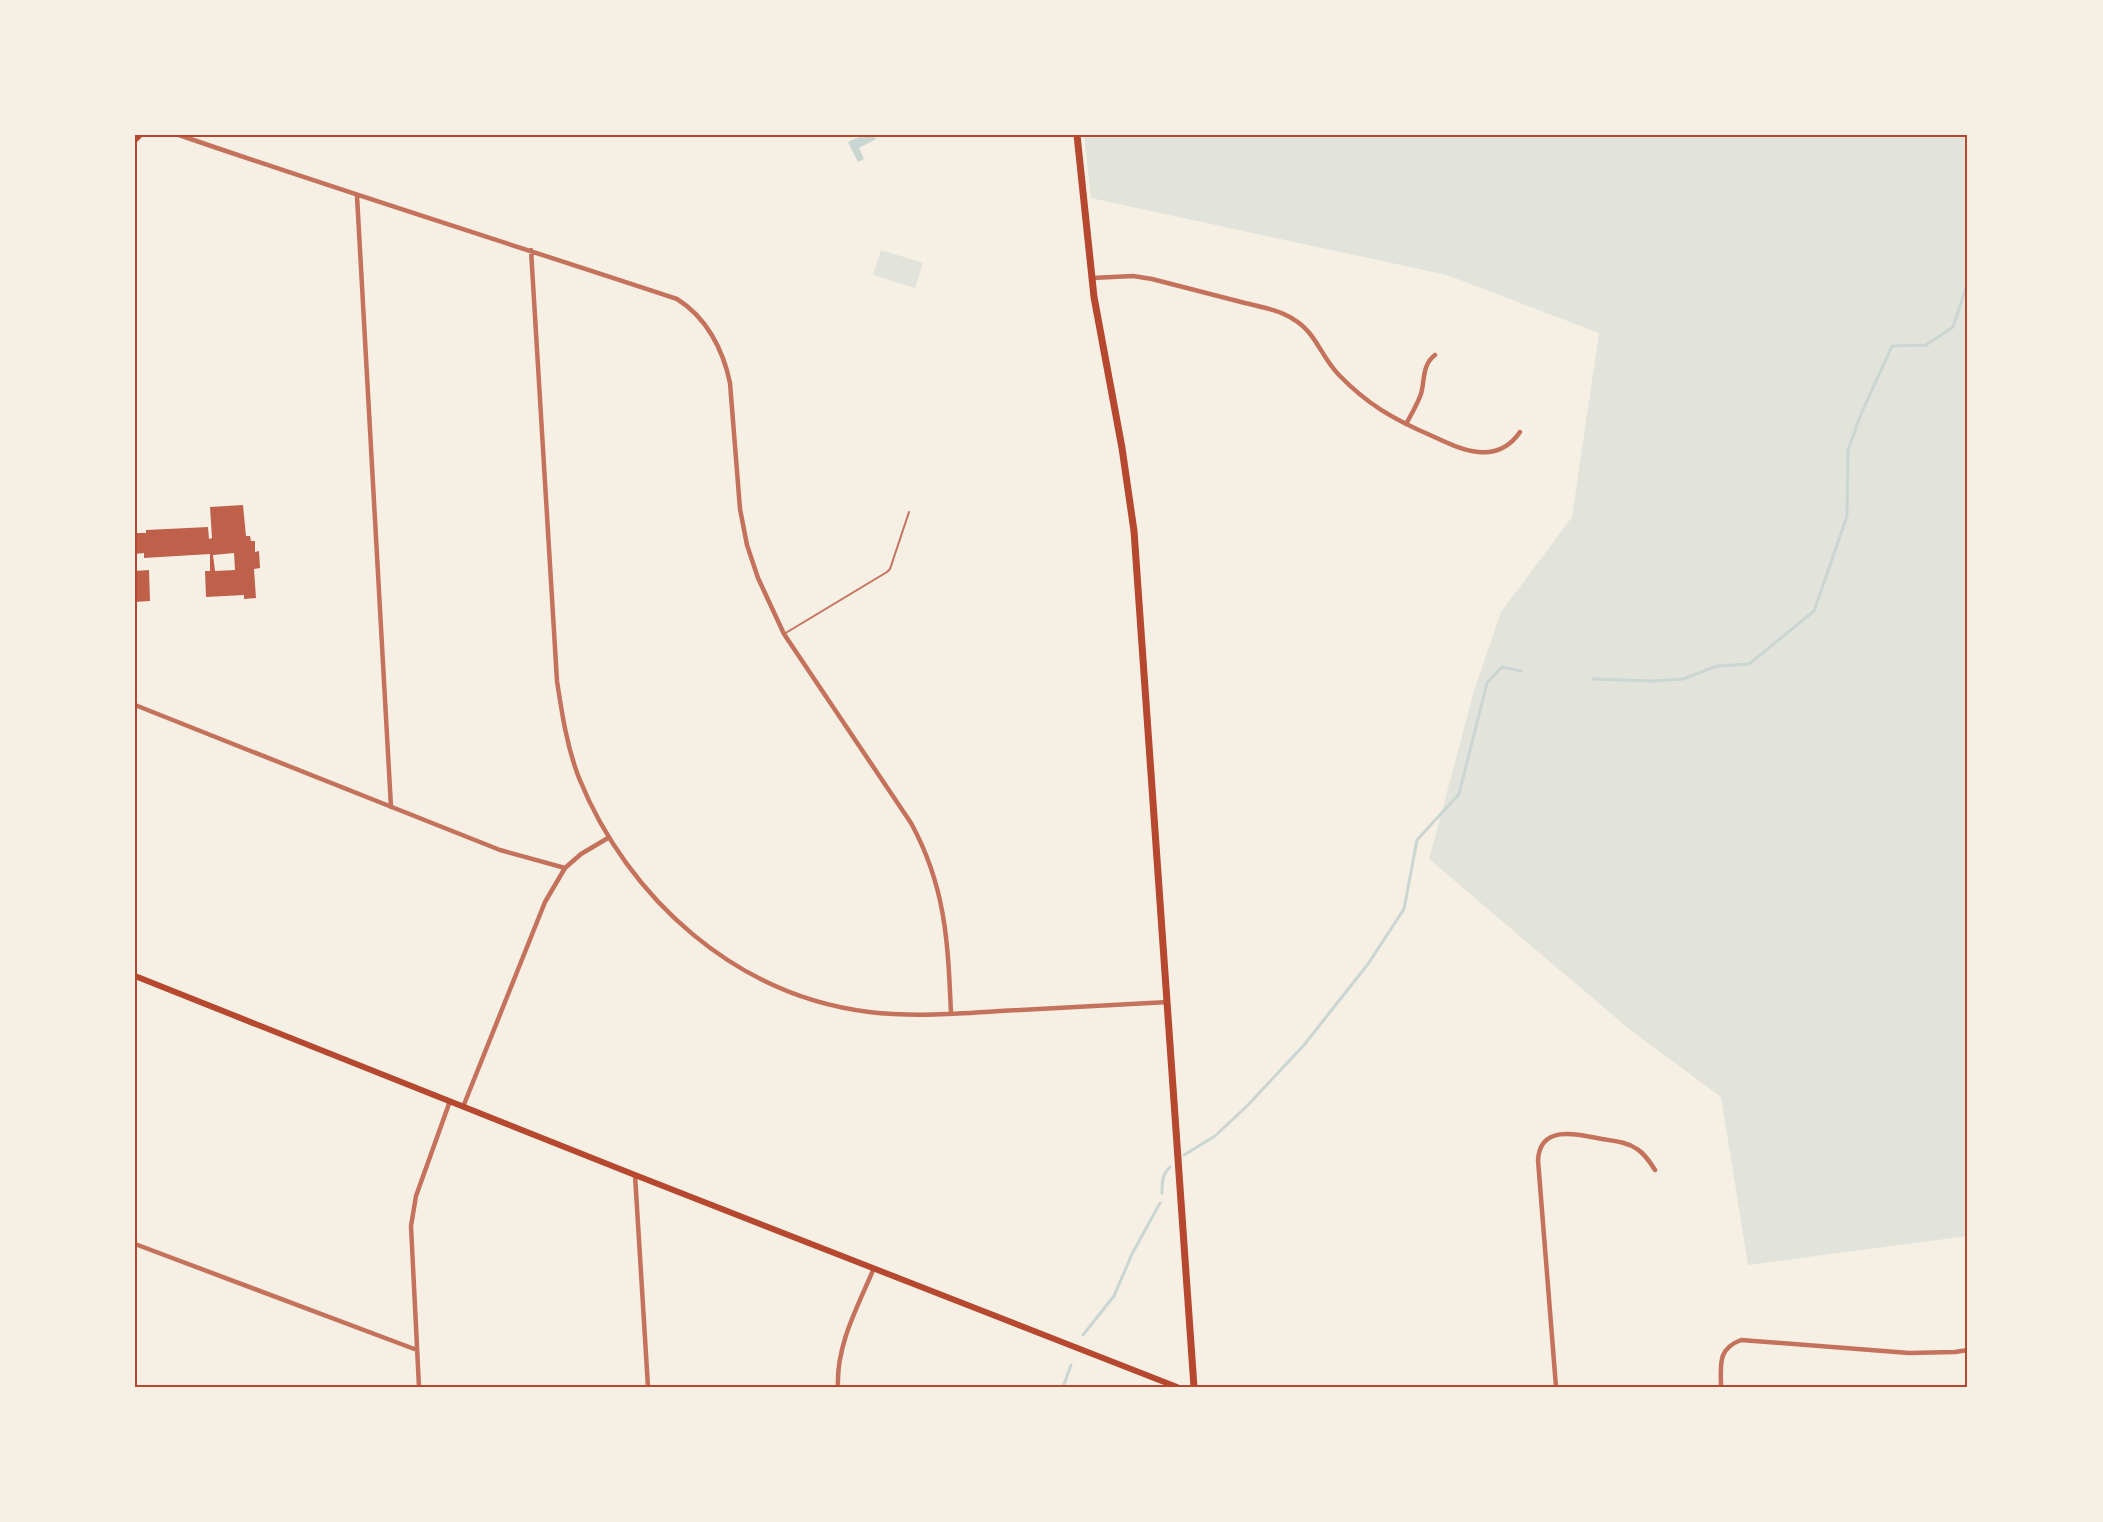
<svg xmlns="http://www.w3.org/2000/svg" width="2103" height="1522" font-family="'PT Sans Narrow',sans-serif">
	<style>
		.green { fill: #e2e4dc }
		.water { fill: #c9d6d2 }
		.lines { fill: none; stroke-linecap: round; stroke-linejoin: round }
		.stream { stroke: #c9d6d2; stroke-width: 3 }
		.building { fill: #bf614a; fill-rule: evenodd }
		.service { stroke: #c5725c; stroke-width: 2 }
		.minor { stroke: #c5725c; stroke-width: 4.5 }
		.secondary { stroke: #b5482f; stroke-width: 6 }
		.primary { stroke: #b5482f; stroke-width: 7 }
		.neatline { fill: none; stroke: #b5482f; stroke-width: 2 }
	</style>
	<rect width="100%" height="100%" fill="#f6efe4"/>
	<!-- green -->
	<path class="green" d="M1084,135H1968V1236L1748,1265L1721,1097L1629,1029L1429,859L1474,691L1501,612L1572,517L1599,333L1447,275L1091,198Z
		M881,250L923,263L915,288L873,275Z"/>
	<!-- water -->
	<path class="water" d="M863,135H874L876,139L859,148L864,159L858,162L848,142Z"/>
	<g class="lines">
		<!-- stream -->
		<path class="stream" d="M1593,679L1653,681L1683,679L1717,666L1749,664L1814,611L1847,516L1848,450L1861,414L1892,346L1926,345L1953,327L1968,282
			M1184,1155L1215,1136L1247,1106L1304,1045L1368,964L1404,909L1417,840L1459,794L1487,683L1502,667L1521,671
			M1162,1193C1162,1183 1162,1174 1170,1167
			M1083,1335L1114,1296L1132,1254L1160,1203
			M1063,1387L1071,1365"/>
	</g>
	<!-- building -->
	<path class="building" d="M243,505L246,536H250L251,541H255V552L259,551L260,568L254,569L256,598L244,599V595L206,597L205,571H210V554L144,558V553L135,554V533H146V530L208,527L209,539L212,538L210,507ZM234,553L235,570L215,571L213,555Z
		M149,570L150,601L135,602V571Z"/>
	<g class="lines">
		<!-- service -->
		<path class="service" d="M784,634L887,572L890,569L909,512"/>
		<!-- minor -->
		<path class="minor" d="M179,135C344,192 511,244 677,299C706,317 723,349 730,383L740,509L747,545L758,578L784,634L911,823C946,887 948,943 951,1014
			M357,196L391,807
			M531,250L557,681C562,714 567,747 579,778C628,899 737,996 869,1012C912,1017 957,1014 1000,1011C1056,1008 1112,1005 1168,1002
			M1092,278L1133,276L1152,279C1183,287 1214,295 1245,303C1261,307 1279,310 1293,319C1316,332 1321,357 1339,375C1367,404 1393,419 1430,435C1460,449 1496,467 1520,432
			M1406,424C1411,415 1417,405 1421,394C1425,379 1422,365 1435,355
			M135,705L500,850L565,868
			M463,1107L545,902L565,868L581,854L608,838
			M635,1175L648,1387
			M135,1244L417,1350
			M419,1387L411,1226L416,1196L450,1101
			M838,1387C836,1345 858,1306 874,1268
			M1556,1387L1538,1160C1540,1124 1578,1134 1602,1139C1614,1141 1627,1142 1637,1149C1645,1154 1650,1162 1655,1170
			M1721,1387C1721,1365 1717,1349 1741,1340L1909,1353L1955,1352L1968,1350"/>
		<!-- secondary -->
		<path class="secondary" d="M135,976L635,1175L1177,1387"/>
		<!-- primary -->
		<path class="primary" d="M1077,135L1094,297L1122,448L1134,531L1194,1387
			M135,139L139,135"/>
	</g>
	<!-- border -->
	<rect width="2103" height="1522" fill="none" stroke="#f6efe4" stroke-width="273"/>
	<rect x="136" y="136" width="1830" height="1250" class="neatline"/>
</svg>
